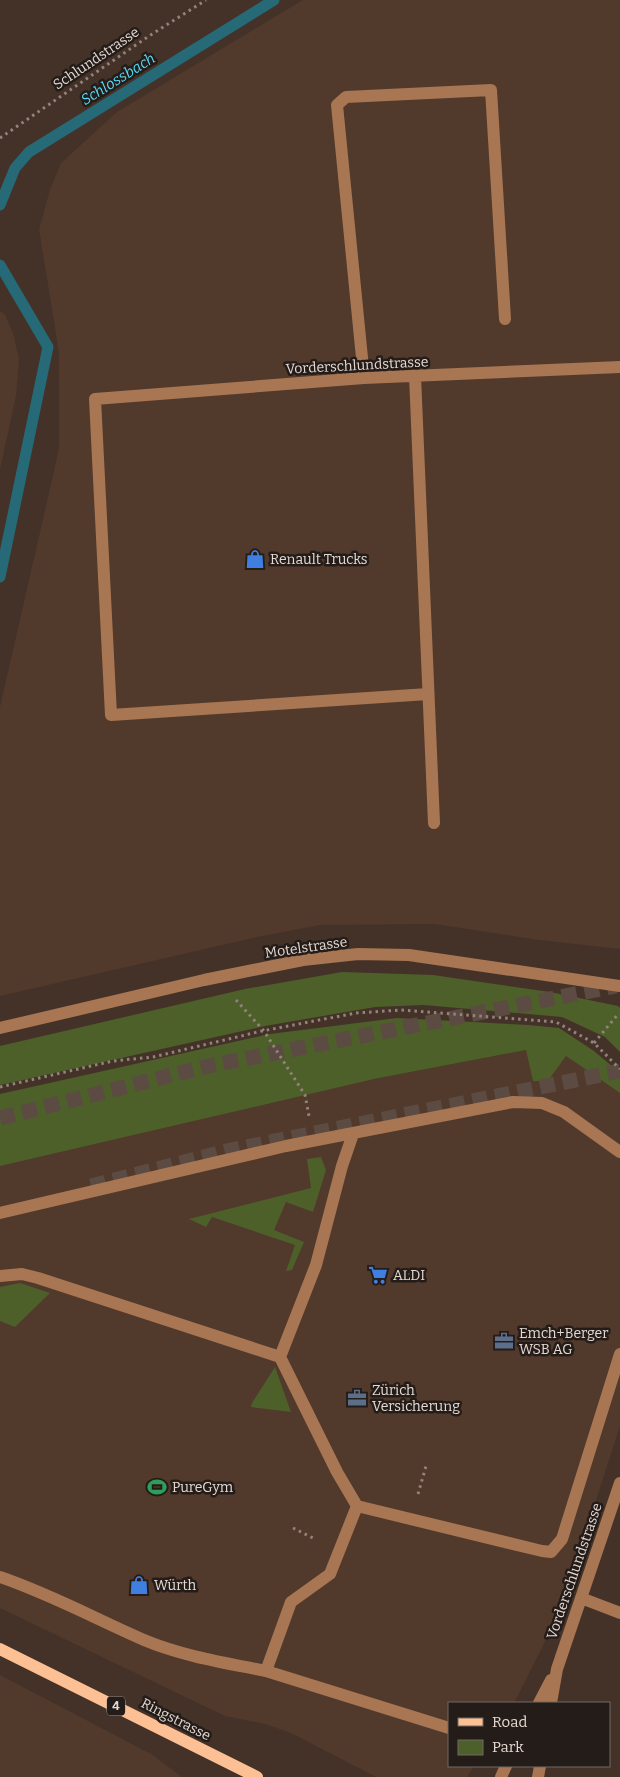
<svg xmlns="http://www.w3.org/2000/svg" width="620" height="1777" font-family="Bitter,serif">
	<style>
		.built { fill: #51392c }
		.green { fill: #4d6029 }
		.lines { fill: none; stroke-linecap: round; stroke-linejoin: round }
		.stream { stroke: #266a78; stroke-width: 11 }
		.highway-tunnel { stroke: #5c4b42; stroke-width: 15; stroke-dasharray: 15 8; stroke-linecap: butt }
		.path { stroke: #92837b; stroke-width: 3; stroke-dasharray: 2.5 4; stroke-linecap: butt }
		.minor { stroke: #a87652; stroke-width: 12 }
		.major { stroke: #fdc094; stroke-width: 12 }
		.labels { text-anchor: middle; stroke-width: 5; stroke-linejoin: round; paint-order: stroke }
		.shield { fill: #241c18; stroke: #aba09b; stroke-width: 1 }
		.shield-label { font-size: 12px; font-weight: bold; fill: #e5d9d3 }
		.street-label { font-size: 14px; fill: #e5d9d3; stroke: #241c18 }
		.poi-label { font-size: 14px; fill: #e5d9d3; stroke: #241c18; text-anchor: start }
		.water-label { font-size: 15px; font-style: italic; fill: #57d9f4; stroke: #241c18 }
	</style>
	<rect width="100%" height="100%" fill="#443229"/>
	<!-- built -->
	<path class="built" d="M303,0H620V949L539,940L435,924L320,925L257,937L0,996V707L59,449V352L39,229L50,190L61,163L117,112Z
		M0,311L5,315L13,333L19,359L16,396L0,469Z
		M526,1050L548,1081L566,1056L620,1093V1426L585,1534L553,1626L514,1703H449V1766H474L467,1777H376L291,1733L265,1724L225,1716L0,1608V1165L125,1135L374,1079Z
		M0,1675L151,1754L182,1777H0Z"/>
	<!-- green -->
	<path class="green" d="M342,972L433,975L550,992L618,1006L620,1008V1052L605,1037L562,1017L424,1005L375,1007L265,1026L0,1085V1046L245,989Z
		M397,1018L528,1025L559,1028L594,1051L620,1073V1093L566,1056L548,1081H533L526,1050L374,1079L0,1166V1094L270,1034Z
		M321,1157L326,1170L313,1212L286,1202L274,1230L304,1242L292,1270L286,1271L295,1245L212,1217L206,1227L189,1219L311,1188L307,1159Z
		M20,1283L50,1293L15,1327L0,1321V1287Z
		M275,1367L291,1412L251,1407L252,1403Z"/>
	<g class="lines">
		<!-- stream -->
		<path class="stream" d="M0,205L15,168L29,152L274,0
			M0,265L48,347L0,577"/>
		<!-- highway-tunnel -->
		<path class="highway-tunnel" d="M0,1118L208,1066L616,986
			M91,1186L231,1150L620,1071"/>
		<!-- path -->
		<path class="path" d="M0,138L149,36L206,0
			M236,1000L264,1031L305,1095L309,1116
			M594,1043L619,1013
			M0,1087L113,1061L153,1057L262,1031L356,1013L401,1010L556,1022L594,1043L620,1069
			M418,1494L426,1466
			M293,1528L315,1539"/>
		<!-- minor -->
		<path class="minor" d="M415,376L434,823
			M364,378L337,105L346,97L491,90L505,319
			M428,694L111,715L95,399L364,378L620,367
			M0,1028L204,980L303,960L358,954L409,955L620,986
			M0,1213L286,1146L513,1102L542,1103L564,1112L620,1152
			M0,1276L22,1274L38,1278L280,1357L316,1265L342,1166L353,1134
			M280,1357L337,1472L357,1506L542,1551L551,1552L562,1539L620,1354
			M357,1506L330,1574L291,1602L266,1671L449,1728
			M0,1577C50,1594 96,1619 144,1640C182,1656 226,1663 266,1671
			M581,1598L620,1613
			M539,1703L551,1680
			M551,1703L557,1669L620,1483
			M501,1777L506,1766
			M538,1777L540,1766"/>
		<!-- major -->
		<path class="major" d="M0,1649L257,1777"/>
	</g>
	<!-- icons -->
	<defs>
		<g id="shop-bare" transform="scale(1.5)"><path d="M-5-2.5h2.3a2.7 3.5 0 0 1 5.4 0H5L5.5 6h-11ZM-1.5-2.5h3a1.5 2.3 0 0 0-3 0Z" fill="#3f7fe0" stroke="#241c18" stroke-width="2.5" paint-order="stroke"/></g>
		<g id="supermarket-bare" transform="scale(1.5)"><path d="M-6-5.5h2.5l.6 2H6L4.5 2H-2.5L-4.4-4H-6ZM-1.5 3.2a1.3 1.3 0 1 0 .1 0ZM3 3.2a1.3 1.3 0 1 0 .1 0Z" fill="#3f7fe0" stroke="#241c18" stroke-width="2.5" paint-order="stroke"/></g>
		<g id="office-bare" transform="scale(1.5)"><path d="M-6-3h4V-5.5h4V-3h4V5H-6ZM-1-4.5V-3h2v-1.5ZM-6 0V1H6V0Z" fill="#5c6f8a" stroke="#241c18" stroke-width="2.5" paint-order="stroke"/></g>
		<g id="stadium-bare" transform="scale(1.5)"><path d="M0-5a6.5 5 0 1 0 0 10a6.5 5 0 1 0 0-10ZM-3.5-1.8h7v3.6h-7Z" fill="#2e9e5b" stroke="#241c18" stroke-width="2.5" paint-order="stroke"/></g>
	</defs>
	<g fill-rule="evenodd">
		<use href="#shop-bare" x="255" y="559"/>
		<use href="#supermarket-bare" x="378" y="1275"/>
		<use href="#office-bare" x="504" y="1341"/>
		<use href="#office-bare" x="357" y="1398"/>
		<use href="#stadium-bare" x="157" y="1487"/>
		<use href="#shop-bare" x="139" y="1585"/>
	</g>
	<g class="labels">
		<!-- shield labels -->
		<rect class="shield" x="107" y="1696.5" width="18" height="19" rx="4"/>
		<g class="shield-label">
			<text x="116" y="1710">4</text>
		</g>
		<!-- street labels -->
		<g class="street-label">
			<text transform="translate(96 58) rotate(-34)" y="5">Schlundstrasse</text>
			<text transform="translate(357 365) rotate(-3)" y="5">Vorderschlundstrasse</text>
			<text transform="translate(306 947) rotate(-8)" y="5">Motelstrasse</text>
			<text transform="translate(574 1571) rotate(-71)" y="5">Vorderschlundstrasse</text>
			<text transform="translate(176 1719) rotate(27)" y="5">Ringstrasse</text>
		</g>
		<!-- poi labels -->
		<g class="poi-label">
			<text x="270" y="564">Renault Trucks</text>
			<text x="393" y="1280">ALDI</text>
			<text x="519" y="1338">Emch+Berger<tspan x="519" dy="16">WSB AG</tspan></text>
			<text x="372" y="1395">Zürich<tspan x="372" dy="16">Versicherung</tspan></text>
			<text x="172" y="1492">PureGym</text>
			<text x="154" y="1590">Würth</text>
		</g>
		<!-- water labels -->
		<g class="water-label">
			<text transform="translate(118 79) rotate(-32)" y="5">Schlossbach</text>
		</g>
	</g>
	<!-- legend -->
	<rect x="448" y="1702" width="162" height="65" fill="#241c18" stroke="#716863"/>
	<rect x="458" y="1718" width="25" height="8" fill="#fdc094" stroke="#716863"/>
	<text x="492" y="1727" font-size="15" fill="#e5d9d3">Road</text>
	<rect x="458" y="1740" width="25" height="15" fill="#4d6029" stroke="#716863"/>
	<text x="492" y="1752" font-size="15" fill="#e5d9d3">Park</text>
</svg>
